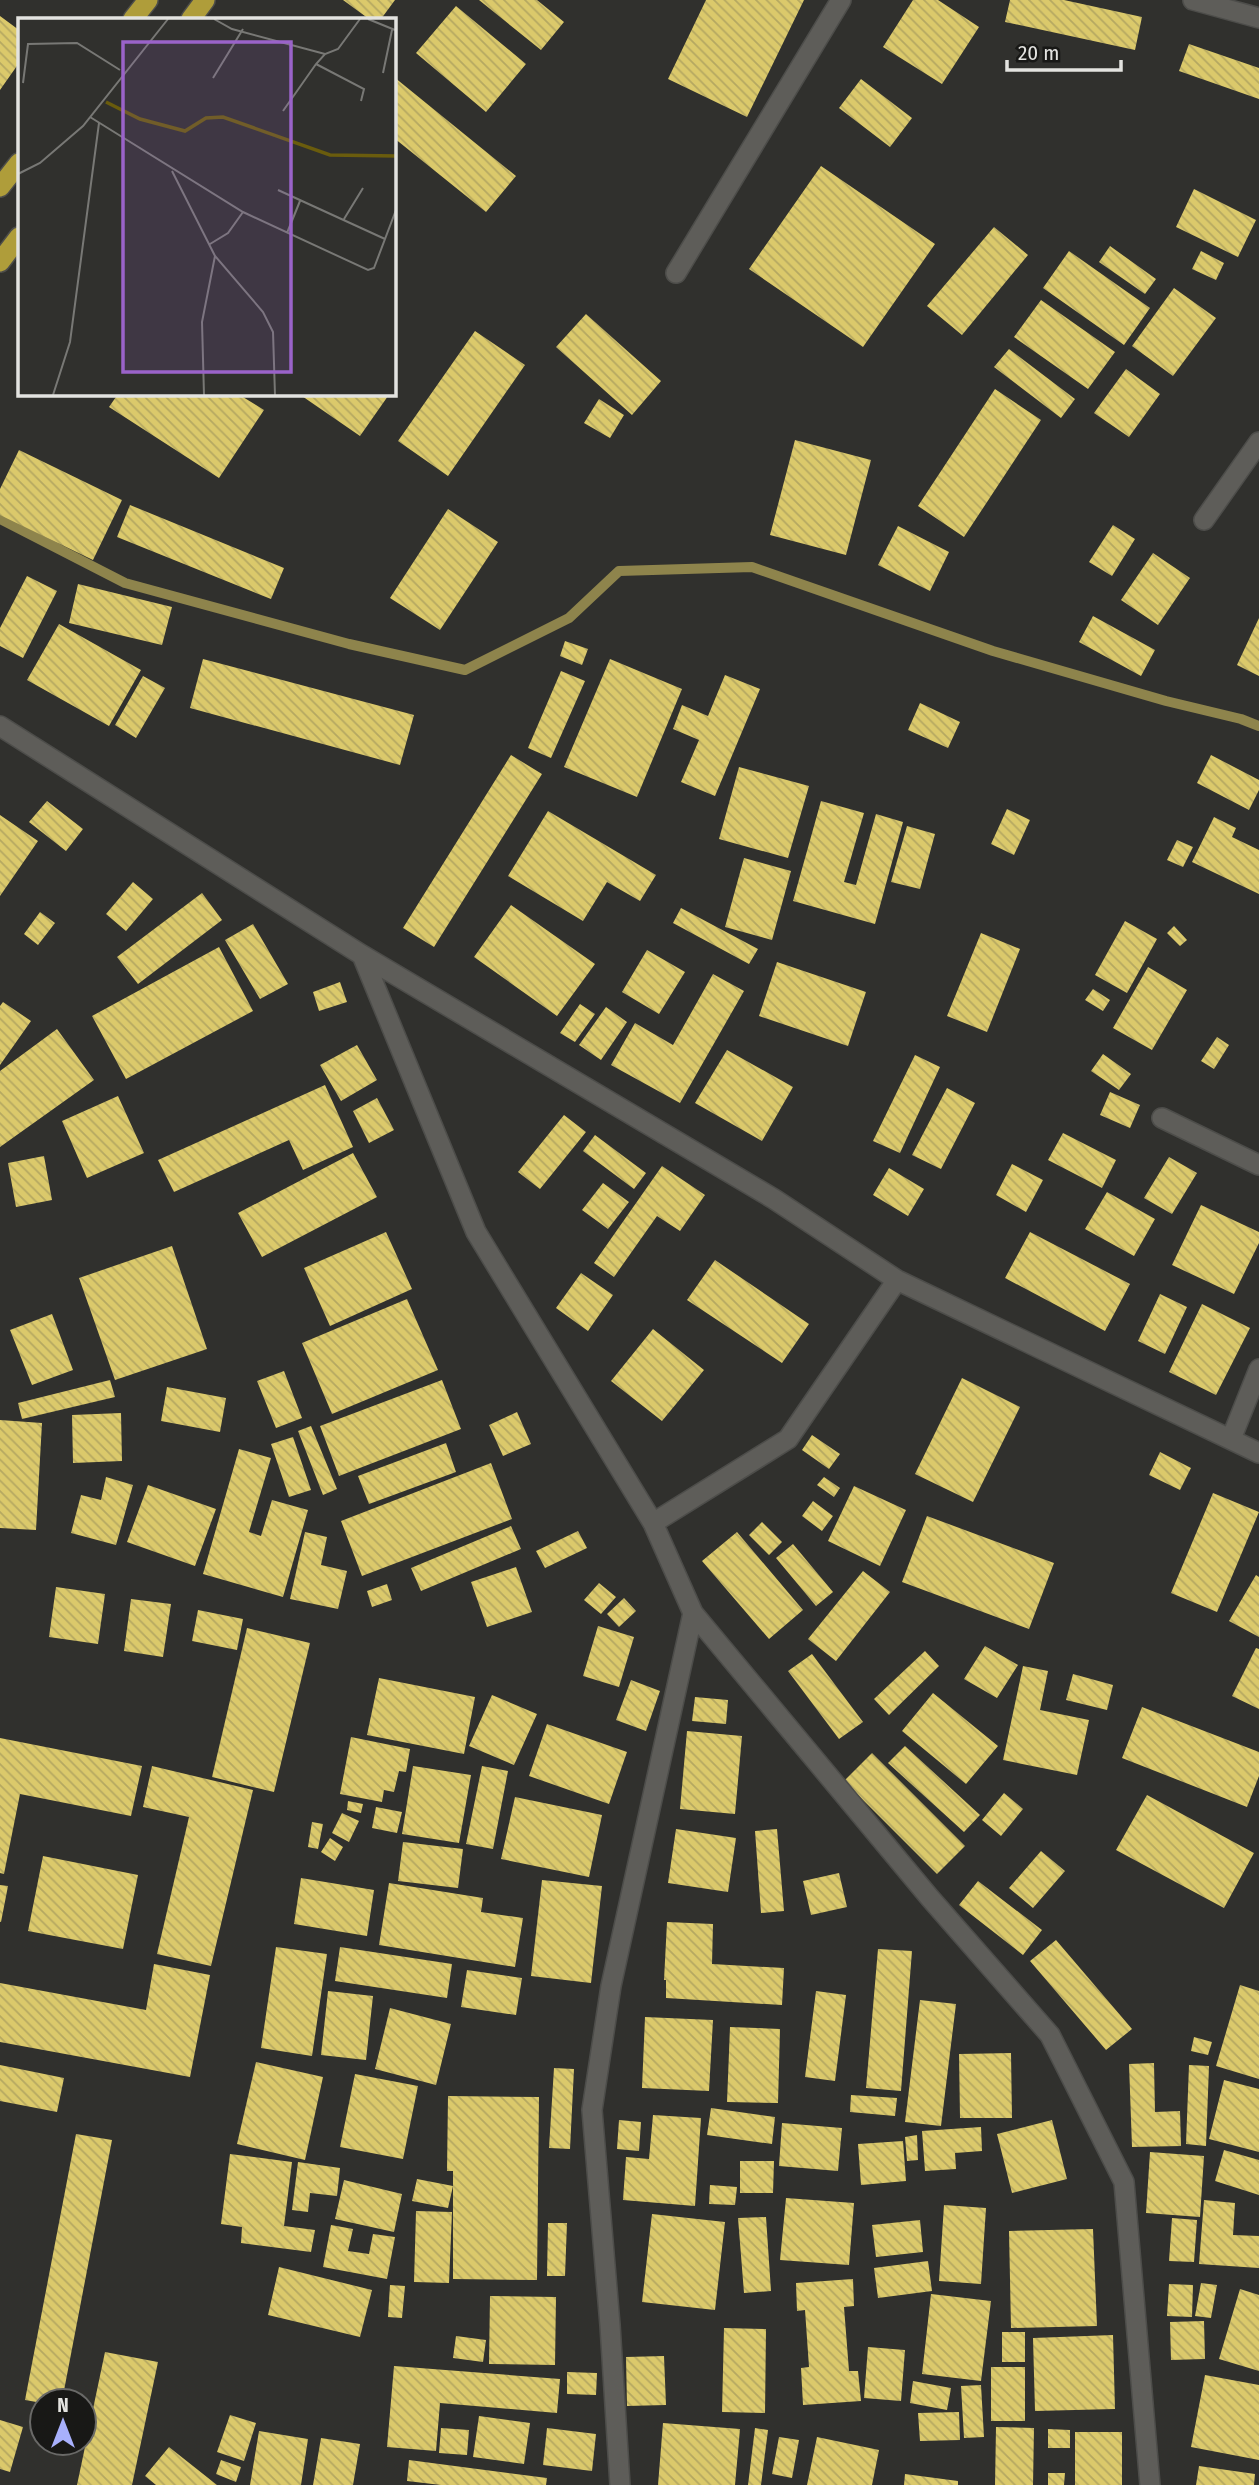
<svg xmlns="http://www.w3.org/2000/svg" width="1259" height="2485" font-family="'Fira Sans Condensed',sans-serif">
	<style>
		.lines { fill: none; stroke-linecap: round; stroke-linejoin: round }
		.stream { stroke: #8e844c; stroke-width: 10 }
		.building { fill: url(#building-back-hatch) }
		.minor-casing { stroke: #4d4d4a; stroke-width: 22 }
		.trunk-casing { stroke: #4d4d4a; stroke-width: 22 }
		.minor { stroke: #5e5d59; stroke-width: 19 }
		.trunk { stroke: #af9d3a; stroke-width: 19 }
		.inset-river { fill: none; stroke: #6a5c0d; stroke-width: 3.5 }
		.inset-road { fill: none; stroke: #787875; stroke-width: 2 }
		.view { fill: #9a63c9; fill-opacity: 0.15; stroke: #9a63c9; stroke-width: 3.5 }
		.inset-edge { fill: none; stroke: #e3e3e0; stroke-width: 3.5 }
	</style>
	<defs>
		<pattern id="building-back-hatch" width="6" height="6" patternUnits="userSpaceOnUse" patternTransform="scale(1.75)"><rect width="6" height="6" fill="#dbc96b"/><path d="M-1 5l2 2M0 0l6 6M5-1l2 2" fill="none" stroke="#b5a861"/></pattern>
	</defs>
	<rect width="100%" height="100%" fill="#30302d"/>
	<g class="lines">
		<!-- stream -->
		<path class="stream" d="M0,519L125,583L349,644L465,670L569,618L619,571L752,567L993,651L1166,701L1241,719L1259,726"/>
	</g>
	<!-- building -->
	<path class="building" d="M343,0H395L381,19H369Z
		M479,0H537L564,22L541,50Z
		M706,0H804L747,117L668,79Z
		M913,0H938L979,27L942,84L883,47Z
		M1010,0H1064L1142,17L1135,50L1005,22Z
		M456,6L526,64L486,112L416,53Z
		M0,16L19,30V63L0,90Z
		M1189,44L1259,68V99L1179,71Z
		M394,77L516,176L486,212L394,138Z
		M861,79L912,118L890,147L839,108Z
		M821,166L935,244L863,347L749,269Z
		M1194,189L1256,220L1238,257L1176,227Z
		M994,227L1028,255L962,335L927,306Z
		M1110,246L1156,279L1145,294L1099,262Z
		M1069,251L1150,308L1124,345L1043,288Z
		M1201,251L1224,263L1216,280L1192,269Z
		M1174,288L1216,318L1173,376L1132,346Z
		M1041,300L1115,352L1088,389L1014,337Z
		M586,314L661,381L632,415L556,347Z
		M475,331L525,365L448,476L398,441Z
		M1009,349L1075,399L1061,418L994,367Z
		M1126,369L1160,394L1129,437L1094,413Z
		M995,389L1041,420L964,537L918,506Z
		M118,394H238L264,410L219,478L109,407Z
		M299,394H385L388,396L360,436Z
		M599,399L624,415L610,438L584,423Z
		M795,440L871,460L846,555L770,535Z
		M19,450L122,500L93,560L0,515V489Z
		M130,505L284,568L271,599L117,537Z
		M448,509L498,542L440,630L390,598Z
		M1113,525L1135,539L1112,576L1089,562Z
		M898,526L949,552L930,591L878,565Z
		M1153,553L1190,578L1158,625L1121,600Z
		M27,576L57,591L23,658L0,646V628Z
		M78,584L172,607L162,645L69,623Z
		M1093,616L1155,650L1141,676L1079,642Z
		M1259,618V676L1237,665Z
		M59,624L141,670L109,726L27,680Z
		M565,641L588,649L582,665L560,656Z
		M203,659L414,715L400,765L190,708Z
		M610,659L682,689L637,797L564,767Z
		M561,671L585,681L551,758L528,748Z
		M725,675L760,689L715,796L681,782L699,740L673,729L682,705L708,716Z
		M143,676L165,688L136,738L115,725Z
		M920,703L960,722L948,748L908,730Z
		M511,755L542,774L434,947L403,928Z
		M1211,755L1259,780V790L1249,810L1197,783Z
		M739,767L809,786L788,858L719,839Z
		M47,801L83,829L66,851L29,822Z
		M821,801L864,813L844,882L856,885L876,814L903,822L875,924L793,901Z
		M1007,809L1030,820L1014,855L991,844Z
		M548,811L656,875L640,901L607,882L583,921L508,876Z
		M0,815L38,841L0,896Z
		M1214,817L1236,828L1232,837L1259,850V894L1192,862Z
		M907,826L935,834L920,889L891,882Z
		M1177,840L1193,847L1183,867L1167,860Z
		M744,858L791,871L772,940L725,927Z
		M133,882L153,899L126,931L106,914Z
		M202,893L222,920L138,984L117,957Z
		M511,905L595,964L557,1016L474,957Z
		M681,908L758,949L749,964L673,923Z
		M40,912L55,923L38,945L24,934Z
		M1125,921L1157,939L1127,993L1095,975Z
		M253,924L288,984L260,999L225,940Z
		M1174,926L1187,940L1180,946L1167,933Z
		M981,933L1020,949L987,1032L947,1016Z
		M219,947L253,1011L126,1079L92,1016Z
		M647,950L685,972L659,1014L622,992Z
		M777,962L866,992L848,1046L759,1016Z
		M1148,967L1187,990L1152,1050L1113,1028Z
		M713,974L744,991L680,1103L611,1065L635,1023L673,1045Z
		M340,982L347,1002L319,1011L313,992Z
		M1093,989L1110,1000L1103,1011L1085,1000Z
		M3,1002L31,1021L0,1065V1006Z
		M580,1004L595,1014L575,1042L560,1033Z
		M606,1007L627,1022L601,1060L579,1045Z
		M57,1029L94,1080L0,1147V1071Z
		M1217,1037L1229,1045L1214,1069L1201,1061Z
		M357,1045L377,1080L341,1101L320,1065Z
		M727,1050L793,1087L762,1141L695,1103Z
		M1103,1054L1131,1074L1119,1090L1091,1071Z
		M915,1055L940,1067L900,1153L873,1141Z
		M325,1085L353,1147L303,1170L289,1140L174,1192L158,1160Z
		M947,1088L975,1103L941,1169L912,1155Z
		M1110,1092L1140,1105L1130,1128L1100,1115Z
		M118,1096L144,1153L87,1178L62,1121Z
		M377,1098L394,1130L369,1143L353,1111Z
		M564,1115L586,1132L540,1189L518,1172Z
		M1063,1133L1116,1160L1102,1188L1048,1160Z
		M595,1135L646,1173L634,1189L583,1151Z
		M353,1153L377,1197L262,1257L238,1213Z
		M44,1156L52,1200L16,1207L8,1163Z
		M1169,1157L1197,1173L1172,1214L1144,1198Z
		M1012,1164L1043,1180L1026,1212L996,1195Z
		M662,1166L705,1195L680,1231L657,1216L614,1277L594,1263Z
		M889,1168L924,1189L908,1216L873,1195Z
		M603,1183L629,1202L608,1229L582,1210Z
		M1107,1192L1155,1219L1134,1256L1085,1229Z
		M1201,1205L1259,1232V1243L1234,1294L1172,1265Z
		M386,1232L412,1289L330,1326L304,1268Z
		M1030,1232L1130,1284L1105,1331L1005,1278Z
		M172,1246L207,1349L115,1380L79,1278Z
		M715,1260L809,1324L782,1363L687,1300Z
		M581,1273L613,1295L588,1331L556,1308Z
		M1160,1294L1187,1307L1165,1354L1138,1341Z
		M407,1299L438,1370L332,1414L302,1343Z
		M1202,1304L1250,1328L1216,1395L1169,1372Z
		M52,1314L73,1370L32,1385L10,1330Z
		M653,1329L704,1370L662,1421L611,1381Z
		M284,1371L302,1418L276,1428L257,1381Z
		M962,1378L1020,1407L973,1502L915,1474Z
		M110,1380L115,1397L22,1419L18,1403Z
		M442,1380L461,1429L339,1476L320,1426Z
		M167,1387L226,1398L220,1432L161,1421Z
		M517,1412L531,1444L503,1456L489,1425Z
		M121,1413L122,1461L73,1463L72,1415Z
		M0,1420L42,1423L36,1530L0,1528Z
		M311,1426L337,1489L323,1495L298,1431Z
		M812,1435L840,1454L829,1469L802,1450Z
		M293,1437L311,1490L289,1497L271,1444Z
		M446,1443L456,1472L369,1504L358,1476Z
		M239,1449L271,1458L249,1532L261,1536L272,1500L308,1510L283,1597L203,1574Z
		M1160,1452L1191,1468L1180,1490L1149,1475Z
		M491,1463L512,1519L362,1576L341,1521Z
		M106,1477L133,1485L116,1545L71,1533L81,1495L101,1500Z
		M824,1477L840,1488L834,1497L817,1485Z
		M148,1485L216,1509L195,1566L127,1542Z
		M854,1486L906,1510L880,1566L828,1541Z
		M1213,1493L1259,1512L1217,1612L1171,1593Z
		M813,1501L833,1516L822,1531L802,1516Z
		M927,1516L1054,1563L1029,1629L902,1582Z
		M762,1522L782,1542L769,1555L749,1535Z
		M511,1526L521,1549L421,1591L411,1568Z
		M578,1531L587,1548L545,1568L536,1551Z
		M305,1532L327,1537L321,1565L347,1571L338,1609L290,1599Z
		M737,1532L803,1610L769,1639L702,1561Z
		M793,1544L833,1592L816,1606L776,1558Z
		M516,1567L532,1612L487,1627L471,1582Z
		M863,1571L890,1592L836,1661L808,1639Z
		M1256,1575L1259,1577V1637L1229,1621Z
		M599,1583L616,1597L601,1614L584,1600Z
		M387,1584L392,1600L372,1607L367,1591Z
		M56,1587L105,1594L98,1644L49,1637Z
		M624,1598L636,1611L619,1627L607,1614Z
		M131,1599L171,1604L163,1657L124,1651Z
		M198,1610L243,1619L237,1650L192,1641Z
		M598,1626L634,1637L619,1687L583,1676Z
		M247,1628L310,1643L274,1792L212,1777Z
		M985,1646L1018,1665L997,1698L964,1679Z
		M1256,1648L1259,1649V1709L1232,1696Z
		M925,1651L939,1666L889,1715L874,1699Z
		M812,1654L863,1722L839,1739L788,1671Z
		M1023,1666L1048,1671L1040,1710L1089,1720L1077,1775L1003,1760Z
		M1073,1674L1113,1685L1107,1710L1066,1700Z
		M379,1678L475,1697L464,1754L367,1735Z
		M631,1680L660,1691L646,1731L616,1720Z
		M933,1693L998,1746L966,1784L902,1731Z
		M492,1695L537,1714L514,1765L469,1746Z
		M695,1697L728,1700L726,1724L692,1721Z
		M1142,1707L1259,1752V1776L1247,1807L1122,1758Z
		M547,1724L627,1752L609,1804L529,1776Z
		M687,1731L742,1736L735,1814L680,1809Z
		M351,1737L410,1749L406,1772L399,1771L394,1792L384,1790L382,1802L340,1794Z
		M0,1738L142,1766L131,1816L20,1794L4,1874L0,1873Z
		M905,1746L980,1815L964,1832L888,1763Z
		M872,1753L965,1846L937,1874L844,1781Z
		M152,1766L253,1790L211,1966L157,1954L189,1817L143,1807Z
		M413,1766L471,1775L459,1843L402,1834Z
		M482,1766L508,1771L493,1849L466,1844Z
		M1004,1793L1023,1809L1001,1836L982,1820Z
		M1147,1795L1254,1853L1224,1908L1116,1850Z
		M515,1797L602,1815L589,1877L501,1859Z
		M348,1801L363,1804L361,1813L347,1810Z
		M376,1807L402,1812L397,1833L372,1828Z
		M342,1813L359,1821L349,1842L332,1833Z
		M312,1822L323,1824L318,1849L308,1847Z
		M676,1829L736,1838L728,1892L668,1883Z
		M777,1829L784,1911L761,1913L755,1831Z
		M330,1838L343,1847L335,1861L321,1852Z
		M403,1842L463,1849L458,1888L398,1881Z
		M1041,1851L1065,1871L1033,1908L1009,1888Z
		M43,1856L138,1875L123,1949L28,1931Z
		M839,1873L847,1907L811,1915L803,1881Z
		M301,1878L374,1890L367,1936L294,1924Z
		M542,1880L602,1886L591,1983L531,1976Z
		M978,1881L1042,1930L1023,1955L959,1905Z
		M389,1883L483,1898L481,1912L523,1918L515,1967L379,1945Z
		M0,1885L8,1886L1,1922H0Z
		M667,1922L713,1924L712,1964L784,1968L782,2005L666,1998V1980H664Z
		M1056,1940L1132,2029L1106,2050L1030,1961Z
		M276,1947L327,1954L312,2056L261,2048Z
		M340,1947L452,1964L447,1998L335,1981Z
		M878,1949L912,1951L901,2091L866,2088Z
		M154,1964L210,1975L190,2077L0,2042V1983L146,2010Z
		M467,1970L522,1978L516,2015L461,2007Z
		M1240,1985L1259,1991V2079L1216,2066Z
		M328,1991L373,1996L366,2060L321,2055Z
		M816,1991L846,1995L835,2081L805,2077Z
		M920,2000L956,2004L941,2126L905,2122Z
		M390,2008L451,2024L436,2085L375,2069Z
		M645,2017L713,2020L709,2091L642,2088Z
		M730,2027L780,2029L778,2103L727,2102Z
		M1194,2037L1212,2042L1208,2055L1191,2051Z
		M1011,2053L1012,2118H960L959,2054Z
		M256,2062L323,2077L305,2160L237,2144Z
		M1154,2063L1155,2112L1180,2111L1181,2146L1132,2147L1129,2064Z
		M0,2065L64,2078L57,2112L0,2101Z
		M1189,2065L1209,2066L1206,2146L1186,2144Z
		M554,2068L574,2069L570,2149L549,2148Z
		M355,2074L418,2086L403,2159L340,2147Z
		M1224,2080L1259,2089V2152L1209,2139Z
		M851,2095L897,2098L895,2116L850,2112Z
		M448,2096L539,2097L537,2280L453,2279V2171H447Z
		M711,2108L775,2117L772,2144L707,2135Z
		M653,2115L701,2118L695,2206L623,2200L626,2157L649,2159Z
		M619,2120L641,2122L639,2151L617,2149Z
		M1052,2120L1067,2179L1012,2193L997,2134Z
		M782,2123L842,2128L838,2171L779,2166Z
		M981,2127L982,2151L955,2153L956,2169L925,2171L922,2131Z
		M76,2134L112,2140L62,2401H42V2403L25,2400Z
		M917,2135L918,2160L907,2161L905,2137Z
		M903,2141L906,2181L861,2185L858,2144Z
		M1224,2150L1259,2160V2195L1215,2181Z
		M1150,2152L1204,2156L1200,2217L1146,2213Z
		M230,2154L292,2162L284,2226L315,2230L311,2252L241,2243L242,2227L221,2224Z
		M740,2161H774L773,2193H740Z
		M298,2162L340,2168L337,2196L310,2193L308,2212L292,2210Z
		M417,2179L453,2186L448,2208L412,2201Z
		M344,2180L402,2194L394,2232L335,2219Z
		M710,2185L737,2187L735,2205L709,2204Z
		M786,2198L854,2203L849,2265L780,2260Z
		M1204,2200L1235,2203L1233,2235L1259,2236V2268L1199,2264Z
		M944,2205L986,2208L981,2284L939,2281Z
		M416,2211L452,2212L449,2283L414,2282Z
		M652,2214L725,2222L715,2310L642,2302Z
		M766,2217L771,2291L744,2293L738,2218Z
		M1172,2218L1197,2220L1194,2262L1169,2261Z
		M920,2220L923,2252L876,2257L872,2225Z
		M548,2223H567L565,2276H547Z
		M331,2225L353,2229L348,2251L369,2254L373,2234L395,2237L387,2279L323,2267Z
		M1093,2229L1097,2326L1011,2328L1009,2231Z
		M928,2261L932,2291L878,2298L874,2268Z
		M279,2267L372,2290L360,2337L268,2315Z
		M853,2279L854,2306L844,2307L849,2371H858L861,2401L803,2405L801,2368L809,2367L805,2310L797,2311L796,2283Z
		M1201,2283L1217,2285L1211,2318L1195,2316Z
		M1169,2284L1193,2285L1192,2317L1167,2316Z
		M390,2285L405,2286L402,2318L388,2317Z
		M1240,2289L1259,2295V2371L1219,2359Z
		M931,2294L991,2301L981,2381L922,2374Z
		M490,2296L556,2297L555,2365L489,2364Z
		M1204,2321L1205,2359L1171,2360L1170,2322Z
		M724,2328L766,2329L765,2413L722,2412Z
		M1002,2332H1025V2362H1002Z
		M1113,2335L1115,2409L1035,2411L1033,2338Z
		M456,2336L486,2340L483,2362L453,2358Z
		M868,2347L905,2350L901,2401L864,2398Z
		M105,2352L158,2362L132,2485H77Z
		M664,2356L666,2405L627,2406L626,2357Z
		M394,2366L560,2379L557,2413L440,2403L436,2451L387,2447Z
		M991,2367H1025V2421H991Z
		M567,2372L597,2373L596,2395L567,2394Z
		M1205,2375L1259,2385V2460L1191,2447Z
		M913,2381L951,2388L947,2410L910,2403Z
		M981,2385L984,2437L964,2438L961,2386Z
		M959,2412L960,2440L920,2441L918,2413Z
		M230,2415L256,2423L244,2461L217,2452Z
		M479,2416L530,2423L524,2464L473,2457Z
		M0,2420L23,2427L10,2472L0,2469Z
		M663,2423L740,2429L735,2485H658Z
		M996,2427L1034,2428L1033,2485H995Z
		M441,2428L469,2430L467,2455L439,2453Z
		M547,2428L596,2434L592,2471L543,2465Z
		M755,2428L768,2430L761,2485H748Z
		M1048,2429L1070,2430V2448H1048Z
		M259,2431L308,2439L301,2485H250Z
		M1075,2432H1122V2485H1075Z
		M779,2437L799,2440L792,2478L772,2474Z
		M817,2437L879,2450L872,2485H807Z
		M321,2438L360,2444L353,2485H313Z
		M169,2447L217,2485H156L145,2476Z
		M221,2460L241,2467L236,2482L216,2474Z
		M409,2460L547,2478L546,2485H441L407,2481Z
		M1199,2466L1255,2474L1254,2485H1196Z
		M1048,2473H1065L1064,2485H1048Z
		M905,2474L958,2481V2485H904Z"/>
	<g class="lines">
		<!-- minor casing -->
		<g class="minor-casing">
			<path id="minor" d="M1193,0L1259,18
				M676,273L841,0
				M1204,520L1259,442
				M0,726L362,955L774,1199L897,1280L1259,1453
				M362,955L476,1232L653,1523L693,1613L930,1898L1050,2035L1124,2182L1150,2485
				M1162,1118L1259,1165
				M1231,1439L1259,1369
				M653,1523L788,1439L897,1280
				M620,2485L610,2325L592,2110L611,1986L693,1613"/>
		</g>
		<!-- trunk casing -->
		<g class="trunk-casing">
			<path id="trunk" d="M133,19L148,0
				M191,19L205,0
				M0,187L19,163
				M0,262L19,237"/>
		</g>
		<!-- minor -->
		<use href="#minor" class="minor"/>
		<!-- trunk -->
		<use href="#trunk" class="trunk"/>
	</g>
	<!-- overview -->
	<g transform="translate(18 18)">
		<rect width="378" height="378" fill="#30302d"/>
		<path class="inset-river" d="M88,84L122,101L167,113L188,100L205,99L312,137L378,138"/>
		<path class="inset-road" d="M196,1L214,11L307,36M350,1L377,12M298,46L346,71L343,83M365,55L374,12M195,60L225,11M5,65L10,26L59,25L102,52M265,93L298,46L307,36L320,31L342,1M72,99L225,194L350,252L356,250L378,192M154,153L197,238L245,294L255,314L257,377M0,156L22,145L65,108L150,1M260,172L367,221M326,201L345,170M269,215L282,183M192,226L210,215L225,194M35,377L52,324L81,105M186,377L184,304L197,238"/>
		<path class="view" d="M105,24H273V354H105Z"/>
		<rect width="378" height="378" class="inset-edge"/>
	</g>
	<!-- north arrow -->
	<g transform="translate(63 2422)"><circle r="33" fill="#181816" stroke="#696967" stroke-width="2"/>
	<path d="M0-5L12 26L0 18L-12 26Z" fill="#a8b0fc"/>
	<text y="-10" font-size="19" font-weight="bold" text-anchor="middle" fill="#e3e3e0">N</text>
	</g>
	<!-- scale -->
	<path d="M1007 60v10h114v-10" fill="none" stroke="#e3e3e0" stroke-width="3.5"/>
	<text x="1018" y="60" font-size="21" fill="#e3e3e0" stroke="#181816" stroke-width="5" paint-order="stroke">20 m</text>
</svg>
